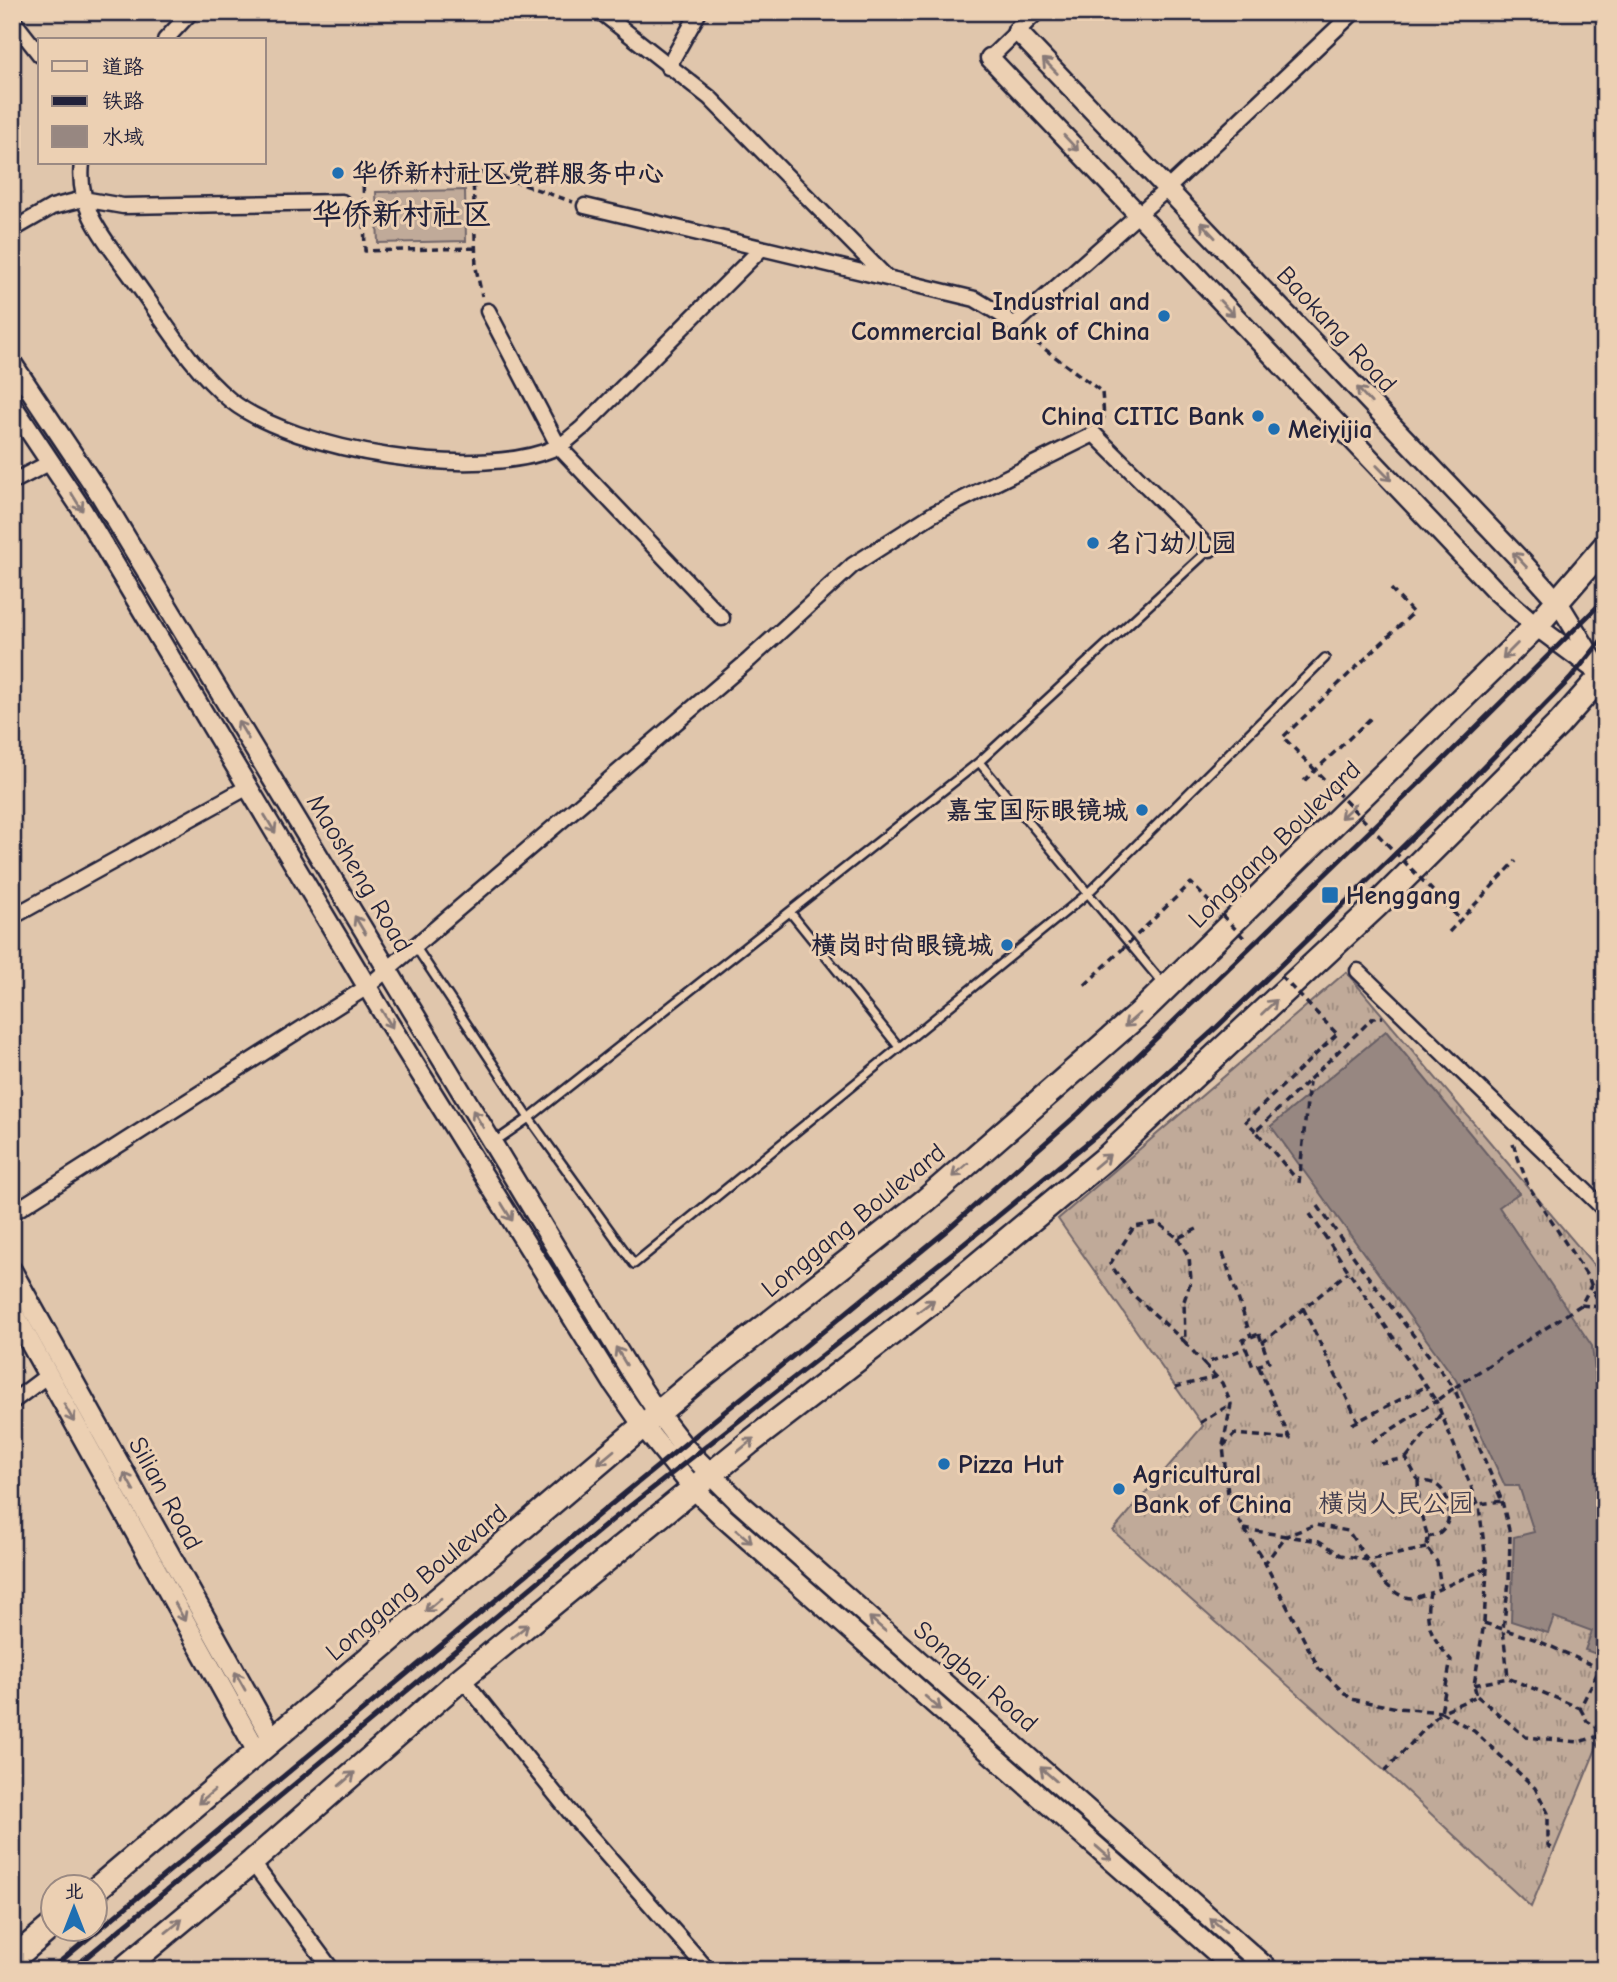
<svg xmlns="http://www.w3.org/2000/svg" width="1617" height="1982" font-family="'Comic Neue','LXGW WenKai TC',sans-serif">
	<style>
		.grass { fill: url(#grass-tufts); stroke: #71666a; stroke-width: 2 }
		.garden { fill: #c0aa99; stroke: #71666a; stroke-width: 2 }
		.water { fill: #978781; stroke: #685f65; stroke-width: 2 }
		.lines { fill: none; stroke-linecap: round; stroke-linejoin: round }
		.service-casing { stroke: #22223b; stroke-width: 12 }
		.minor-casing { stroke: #22223b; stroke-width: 19 }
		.tertiary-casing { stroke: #22223b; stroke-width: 23 }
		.secondary-casing { stroke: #22223b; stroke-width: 24 }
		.trunk-casing { stroke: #22223b; stroke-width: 28 }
		.path { stroke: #22223b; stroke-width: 3.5; stroke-dasharray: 7 5; stroke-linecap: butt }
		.service { stroke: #ecd0b3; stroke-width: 7 }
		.minor { stroke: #ecd0b3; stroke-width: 14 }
		.tertiary { stroke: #ecd0b3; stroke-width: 18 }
		.secondary { stroke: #ecd0b3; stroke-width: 19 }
		.trunk { stroke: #ecd0b3; stroke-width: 23 }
		.rail { stroke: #22223b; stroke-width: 5 }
		.path-bridge { stroke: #22223b; stroke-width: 3.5; stroke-dasharray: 7 5; stroke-linecap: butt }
		.oneway { stroke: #877977 }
		.poi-dot { fill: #1f6fb2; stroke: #ecd0b3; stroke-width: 2.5 }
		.labels { text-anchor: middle; stroke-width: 6; stroke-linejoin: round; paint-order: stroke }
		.poi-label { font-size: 26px; font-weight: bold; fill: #22223b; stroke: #ecd0b3; text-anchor: start }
		.street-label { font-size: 26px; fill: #22223b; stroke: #ecd0b3 }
		.park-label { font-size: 26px; fill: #423d4e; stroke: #ecd0b3 }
		.quarter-label { font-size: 30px; font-weight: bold; fill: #22223b; stroke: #ecd0b3 }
	</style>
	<defs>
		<pattern id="grass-tufts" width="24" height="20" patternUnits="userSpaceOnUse" patternTransform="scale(1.75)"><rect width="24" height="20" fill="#c0aa99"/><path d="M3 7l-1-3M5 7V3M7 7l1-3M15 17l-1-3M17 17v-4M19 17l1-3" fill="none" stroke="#9c8a7e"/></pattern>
	</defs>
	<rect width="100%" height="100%" fill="#e0c6ac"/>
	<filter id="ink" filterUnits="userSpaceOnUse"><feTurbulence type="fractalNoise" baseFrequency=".0143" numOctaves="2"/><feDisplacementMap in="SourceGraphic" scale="14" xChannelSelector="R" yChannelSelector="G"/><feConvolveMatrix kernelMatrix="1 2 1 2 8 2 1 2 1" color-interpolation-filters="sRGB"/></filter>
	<g filter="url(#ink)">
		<!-- grass -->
		<path class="grass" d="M1346,972L1605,1278V1727L1531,1907L1385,1771L1113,1531L1203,1426L1058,1219Z"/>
		<!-- garden -->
		<path class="garden" d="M465,190L466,241L378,243L376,192Z"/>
		<!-- water -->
		<path class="water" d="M1386,1031L1519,1193L1499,1207L1592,1346L1605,1465V1657L1585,1650L1592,1631L1554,1617L1548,1633L1511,1621L1514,1537L1534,1532L1519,1486H1505L1456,1380L1271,1126Z"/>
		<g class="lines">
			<!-- service casing -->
			<g class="service-casing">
				<path id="service" d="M979,762L1164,985
					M790,912L899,1047
					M415,946L529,1118L634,1264L1087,894L1325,658
					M493,1143L529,1118L979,762L1210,549"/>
			</g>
			<!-- minor casing -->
			<g class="minor-casing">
				<path id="minor" d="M601,12L710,98L885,276
					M12,19L40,55
					M165,40L191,12
					M990,58L1037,12
					M668,67L699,12
					M82,163C76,211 108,243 134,280C164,321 191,368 230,400C295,452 481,482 557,447C566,443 574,434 582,428L762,248
					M585,206L975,299L1000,314L1014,325L1168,188L1354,12
					M12,230L52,207L83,199L123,206L342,202
					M488,311L559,447L722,618
					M12,482L51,462
					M12,917L248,787
					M1358,971L1605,1210
					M12,1213L367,987L749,660L853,565L933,514L1094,434L1210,549
					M12,1402L48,1375
					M462,1678L577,1821L708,1970
					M252,1862L332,1970"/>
			</g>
			<!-- tertiary casing -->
			<g class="tertiary-casing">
				<path id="tertiary" d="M1017,31L1525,565L1558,602L1597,666
					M990,58L1494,589L1536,626L1605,677
					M12,363L101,496L631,1372L658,1413
					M12,405L83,511L387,1020L613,1383L643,1426"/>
			</g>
			<!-- secondary casing -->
			<g class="secondary-casing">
				<path id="secondary" d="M12,1271L273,1740
					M12,1310L258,1753
					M658,1413L685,1448L741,1504L1269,1970
					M643,1426L694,1489L724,1518L1236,1970"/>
			</g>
			<!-- trunk casing -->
			<g class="trunk-casing">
				<path id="trunk" d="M94,1891L697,1380L926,1200L1139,1014L1536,626L1605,546
					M12,1960L52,1926
					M122,1970L252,1862L462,1678L749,1443L941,1295L1108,1156L1376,906L1559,724L1605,672"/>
			</g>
			<!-- path -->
			<path class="path" d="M473,173L476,268L482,296
				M475,248L365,251L363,176L490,173L573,202
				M1026,335L1102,392L1104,417L1101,422
				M1304,781L1372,717
				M1449,932L1516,861
				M1256,1131L1246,1121L1337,1034
				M1513,1144L1528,1185L1589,1279L1605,1321
				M1293,1175L1256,1131L1373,1018L1383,1017
				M1299,1183L1309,1082
				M1318,1206L1366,1274L1454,1388L1581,1305L1592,1284L1605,1281
				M1310,1214L1436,1401L1454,1388L1502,1501L1449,1508
				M1178,1238L1189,1257L1191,1280L1184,1301L1185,1342L1204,1364L1246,1348
				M1223,1253L1251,1337
				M1581,1305L1600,1307
				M1303,1308L1358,1421
				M1259,1334L1269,1362L1253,1367L1243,1340Z
				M1185,1342L1131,1293L1110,1264L1134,1227L1158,1223L1178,1238L1199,1228
				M1262,1343L1348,1272
				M1204,1364L1222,1383L1231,1404L1223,1446L1229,1504L1265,1563L1319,1669L1351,1699L1398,1708L1441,1712
				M1175,1387L1216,1377
				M1200,1423L1231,1404
				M1352,1424L1427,1386
				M1372,1442L1436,1401L1479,1506L1487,1568L1430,1593C1423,1622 1432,1638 1451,1660L1441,1712L1385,1771
				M1223,1446L1235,1434L1290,1439L1258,1365
				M1406,1458L1441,1414
				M1380,1463L1406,1458L1418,1480C1423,1481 1431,1482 1435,1484C1451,1493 1455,1522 1439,1534C1438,1534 1429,1537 1428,1537
				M1418,1480L1419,1508L1428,1537L1427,1548L1437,1562L1441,1588
				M1502,1501L1510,1534L1509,1582L1503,1629L1508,1678
				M1244,1529L1286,1536L1265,1563
				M1427,1548L1368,1560L1341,1555L1319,1541L1286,1536L1315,1525L1348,1531C1362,1550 1387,1600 1413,1598C1419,1597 1425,1594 1430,1593
				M1487,1568L1484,1623L1474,1685L1477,1696L1441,1712L1474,1731L1535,1788L1548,1813V1845L1555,1851
				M1484,1623L1534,1639L1599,1668
				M1474,1685L1508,1678L1580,1708L1600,1668L1605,1670
				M1477,1696L1526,1737L1579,1742L1599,1736L1600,1729L1587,1721L1580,1708"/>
			<!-- service -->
			<use href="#service" class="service"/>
			<!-- minor -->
			<use href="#minor" class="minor"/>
			<!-- tertiary -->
			<use href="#tertiary" class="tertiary"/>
			<!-- secondary -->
			<use href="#secondary" class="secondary"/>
			<!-- trunk -->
			<use href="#trunk" class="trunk"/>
			<!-- rail -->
			<path class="rail" d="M50,1970L603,1511L946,1231L1079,1113L1438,765L1605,599
				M71,1970L611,1521L959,1248L1097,1135L1217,1027L1462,789L1570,679L1605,636"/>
			<!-- path-bridge -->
			<path class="path-bridge" d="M1391,589L1413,613L1283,737L1461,920
				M1281,976L1337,1034
				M1085,985L1191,883L1246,940"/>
		</g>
		<!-- one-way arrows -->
		<defs><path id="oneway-shaft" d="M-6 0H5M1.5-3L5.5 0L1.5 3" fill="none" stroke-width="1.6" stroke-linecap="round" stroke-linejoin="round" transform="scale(1.75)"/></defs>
		<g class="oneway">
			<use href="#oneway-shaft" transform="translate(1050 66) rotate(-134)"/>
			<use href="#oneway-shaft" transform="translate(1071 143) rotate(47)"/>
			<use href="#oneway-shaft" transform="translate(1208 230) rotate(-133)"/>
			<use href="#oneway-shaft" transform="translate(1227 308) rotate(46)"/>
			<use href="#oneway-shaft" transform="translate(1364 395) rotate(-133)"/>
			<use href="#oneway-shaft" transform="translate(1384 473) rotate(46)"/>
			<use href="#oneway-shaft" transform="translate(77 502) rotate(58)"/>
			<use href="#oneway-shaft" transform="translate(1520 560) rotate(-133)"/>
			<use href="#oneway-shaft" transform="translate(1510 651) rotate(135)"/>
			<use href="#oneway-shaft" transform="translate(243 730) rotate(-121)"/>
			<use href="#oneway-shaft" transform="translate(1348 811) rotate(136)"/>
			<use href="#oneway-shaft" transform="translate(270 824) rotate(59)"/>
			<use href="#oneway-shaft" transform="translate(360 925) rotate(-121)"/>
			<use href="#oneway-shaft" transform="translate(1269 1007) rotate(-44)"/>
			<use href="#oneway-shaft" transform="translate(387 1019) rotate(59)"/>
			<use href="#oneway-shaft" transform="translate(1132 1020) rotate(139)"/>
			<use href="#oneway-shaft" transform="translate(478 1119) rotate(-121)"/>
			<use href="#oneway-shaft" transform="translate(1102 1161) rotate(-40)"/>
			<use href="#oneway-shaft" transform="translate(960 1170) rotate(139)"/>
			<use href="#oneway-shaft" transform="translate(507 1212) rotate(58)"/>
			<use href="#oneway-shaft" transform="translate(926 1306) rotate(-38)"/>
			<use href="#oneway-shaft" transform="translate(621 1356) rotate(-121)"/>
			<use href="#oneway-shaft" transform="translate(69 1413) rotate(61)"/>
			<use href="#oneway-shaft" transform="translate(746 1445) rotate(-39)"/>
			<use href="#oneway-shaft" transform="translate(606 1457) rotate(140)"/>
			<use href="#oneway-shaft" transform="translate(129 1482) rotate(-119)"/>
			<use href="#oneway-shaft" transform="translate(744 1536) rotate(41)"/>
			<use href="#oneway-shaft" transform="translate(433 1605) rotate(140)"/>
			<use href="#oneway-shaft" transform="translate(180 1612) rotate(61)"/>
			<use href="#oneway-shaft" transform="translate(877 1624) rotate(-139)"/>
			<use href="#oneway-shaft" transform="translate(520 1631) rotate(-39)"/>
			<use href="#oneway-shaft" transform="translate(240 1681) rotate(-119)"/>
			<use href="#oneway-shaft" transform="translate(933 1703) rotate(41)"/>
			<use href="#oneway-shaft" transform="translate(1048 1774) rotate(-139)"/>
			<use href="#oneway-shaft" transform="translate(347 1779) rotate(-41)"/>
			<use href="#oneway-shaft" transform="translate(206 1797) rotate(140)"/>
			<use href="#oneway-shaft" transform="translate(1104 1853) rotate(41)"/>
			<use href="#oneway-shaft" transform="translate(1218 1925) rotate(-139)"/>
			<use href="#oneway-shaft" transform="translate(174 1926) rotate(-39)"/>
		</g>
	</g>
	<!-- markers -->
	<g class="poi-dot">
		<circle cx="338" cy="173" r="7"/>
		<circle cx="1164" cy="316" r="7"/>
		<circle cx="1258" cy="416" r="7"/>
		<circle cx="1274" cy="429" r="7"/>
		<circle cx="1093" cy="543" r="7"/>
		<circle cx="1142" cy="810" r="7"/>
		<rect x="1321" y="886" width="18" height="18" rx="3.5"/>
		<circle cx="1007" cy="945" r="7"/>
		<circle cx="944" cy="1464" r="7"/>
		<circle cx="1119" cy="1489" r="7"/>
	</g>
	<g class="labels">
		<!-- poi labels -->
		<g class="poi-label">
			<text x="352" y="182">华侨新村社区党群服务中心</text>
			<text x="1150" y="310" text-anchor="end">Industrial and<tspan x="1150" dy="30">Commercial Bank of China</tspan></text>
			<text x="1244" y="425" text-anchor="end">China CITIC Bank</text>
			<text x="1288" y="438">Meiyijia</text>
			<text x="1107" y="552">名门幼儿园</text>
			<text x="1128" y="819" text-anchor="end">嘉宝国际眼镜城</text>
			<text x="1346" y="904">Henggang</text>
			<text x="993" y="954" text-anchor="end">横岗时尚眼镜城</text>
			<text x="958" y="1473">Pizza Hut</text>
			<text x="1133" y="1483">Agricultural<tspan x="1133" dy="30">Bank of China</tspan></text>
		</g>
		<!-- street labels -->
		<g class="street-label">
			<text transform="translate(1337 329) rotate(47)" y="9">Baokang Road</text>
			<text transform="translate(1274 844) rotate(-44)" y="9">Longgang Boulevard</text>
			<text transform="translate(360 873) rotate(59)" y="9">Maosheng Road</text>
			<text transform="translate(853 1220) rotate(-39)" y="9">Longgang Boulevard</text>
			<text transform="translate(166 1493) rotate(61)" y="9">Silian Road</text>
			<text transform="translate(416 1582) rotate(-40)" y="9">Longgang Boulevard</text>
			<text transform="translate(976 1676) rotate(41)" y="9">Songbai Road</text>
		</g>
		<!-- park labels -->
		<g class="park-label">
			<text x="1396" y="1512">横岗人民公园</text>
		</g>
		<!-- quarter labels -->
		<g class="quarter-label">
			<text x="402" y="224">华侨新村社区</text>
		</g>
	</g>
	<!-- margin -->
	<rect width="1617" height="1982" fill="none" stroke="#ecd0b3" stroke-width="42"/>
	<rect x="21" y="21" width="1575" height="1940" fill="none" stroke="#22223b" stroke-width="2.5" filter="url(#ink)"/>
	<!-- legend -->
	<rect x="38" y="38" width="228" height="126" fill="#ecd0b3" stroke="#9b8a83" stroke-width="2"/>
	<rect x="52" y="61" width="35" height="10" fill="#ecd0b3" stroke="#9b8a83" stroke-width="2"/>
	<text x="102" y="74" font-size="21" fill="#22223b">道路</text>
	<rect x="52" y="96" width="35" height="10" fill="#22223b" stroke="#9b8a83" stroke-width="2"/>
	<text x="102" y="108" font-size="21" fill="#22223b">铁路</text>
	<rect x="52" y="126" width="35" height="21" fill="#978781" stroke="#9b8a83" stroke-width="2"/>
	<text x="102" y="144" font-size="21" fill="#22223b">水域</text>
	<!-- north arrow -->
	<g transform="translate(74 1908)"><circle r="33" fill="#ecd0b3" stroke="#9b8a83" stroke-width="2"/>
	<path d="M0-5L12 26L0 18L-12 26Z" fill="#1f6fb2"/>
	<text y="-10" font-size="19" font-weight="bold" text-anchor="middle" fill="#22223b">北</text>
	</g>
</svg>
